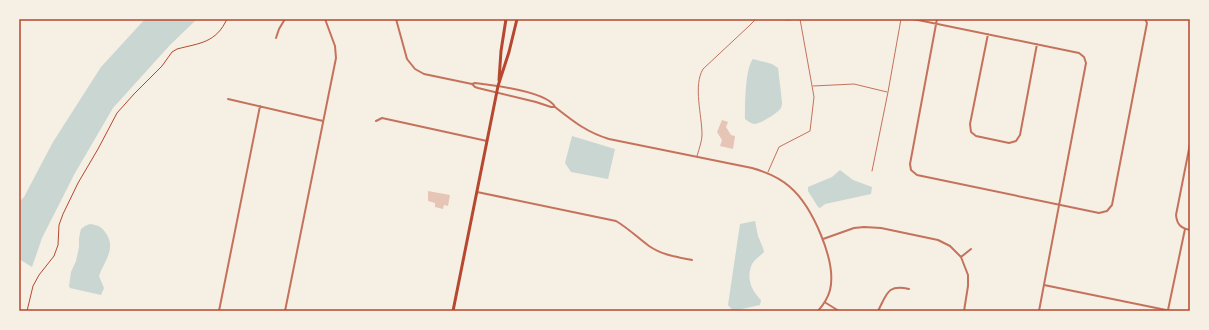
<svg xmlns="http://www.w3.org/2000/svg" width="1209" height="330" font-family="Signika,sans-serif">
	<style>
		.water { fill: #c9d6d2 }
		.building { fill: #e6c5b7 }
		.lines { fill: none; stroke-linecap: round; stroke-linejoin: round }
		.path { stroke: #b5482f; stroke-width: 1 }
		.service { stroke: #c5725c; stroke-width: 1 }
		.minor { stroke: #c5725c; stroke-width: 2 }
		.secondary { stroke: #b5482f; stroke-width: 3 }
		.neatline { fill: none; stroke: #b5482f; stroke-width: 1.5 }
	</style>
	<rect width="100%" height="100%" fill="#f6efe4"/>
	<!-- water -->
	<path class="water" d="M145,19H197L170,45L113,108L75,173L42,238L32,267L19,259V202L24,197L53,142L101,67Z
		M753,59L772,64L778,68L782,102C782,104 782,106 781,108C778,113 760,124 754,124C750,123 748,121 745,119C745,106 745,68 753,59Z
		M572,136L615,149L608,179L571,172L565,163Z
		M840,170L853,180L872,187L871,194L825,204L820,208L818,207L808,191V187L832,177Z
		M755,221L758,236L763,248L764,252C760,256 754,260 752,264C746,278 751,290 761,300L760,305L733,311L728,305L740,224Z
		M90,224C99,225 103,228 107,235C116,250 103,263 99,276L104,288L101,295L70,288L69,286L71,272L76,261L79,247V238L81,229L85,226Z"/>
	<!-- building -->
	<path class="building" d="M722,120L728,122L726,127L731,135L735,136L733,149L720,146L722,140L717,132Z
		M428,191L450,195L448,206L444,205L443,209L435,207V203L428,201Z"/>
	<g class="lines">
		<!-- path -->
		<path class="path" d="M27,311L33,286L39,275L54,256L58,245L59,225L63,214L78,183L98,149L117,113L134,94L162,66L172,52L177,49C200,43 216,43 227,19"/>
		<!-- service -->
		<path class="service" d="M779,19L788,20L797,19
			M813,86L854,84L887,92
			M697,156C699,149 702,141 702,135C702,115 693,86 703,69L749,26L756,19
			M872,171L888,92L901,19
			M768,172L779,147L810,131L814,97L800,19"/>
		<!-- minor -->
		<path class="minor" d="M396,19L407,59L415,69L424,74L472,84L475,87L478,88L536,102L551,107H555
			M913,19L1079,53L1084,57L1086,63L1039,311
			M937,19L910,164L911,170L917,175L1099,213L1107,211L1112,205L1147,23L1145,19
			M988,34L970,124L971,132L976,136L1009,143L1016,141L1020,135L1037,44
			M276,38L279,29L285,19
			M472,84L475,83C492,85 547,92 555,107C573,121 586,132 609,139L752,168C766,172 779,177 790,187C812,206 837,261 830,290C828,298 824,304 818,311
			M228,99L323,121
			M376,121L382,118L487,141
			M1190,144L1176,215C1177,225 1181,228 1190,230
			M477,192L616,221C628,228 638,238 649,246C662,255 677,257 692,260
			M823,239L854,228L864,227L881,228L938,240L950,246L961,257L968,275V286L964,311
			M961,257L971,249
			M1044,285L1171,311
			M826,303L839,311
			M1168,310L1185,229
			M219,311L260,106
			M285,311L336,58L335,46L325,19
			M878,311C887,294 887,284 909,289"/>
		<!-- secondary -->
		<path class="secondary" d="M499,80L501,51L506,19
			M453,311L498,86L509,52L517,19"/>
	</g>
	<!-- border -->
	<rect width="1209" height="330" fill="none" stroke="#f6efe4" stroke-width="40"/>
	<rect x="20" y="20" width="1169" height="290" class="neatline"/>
</svg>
